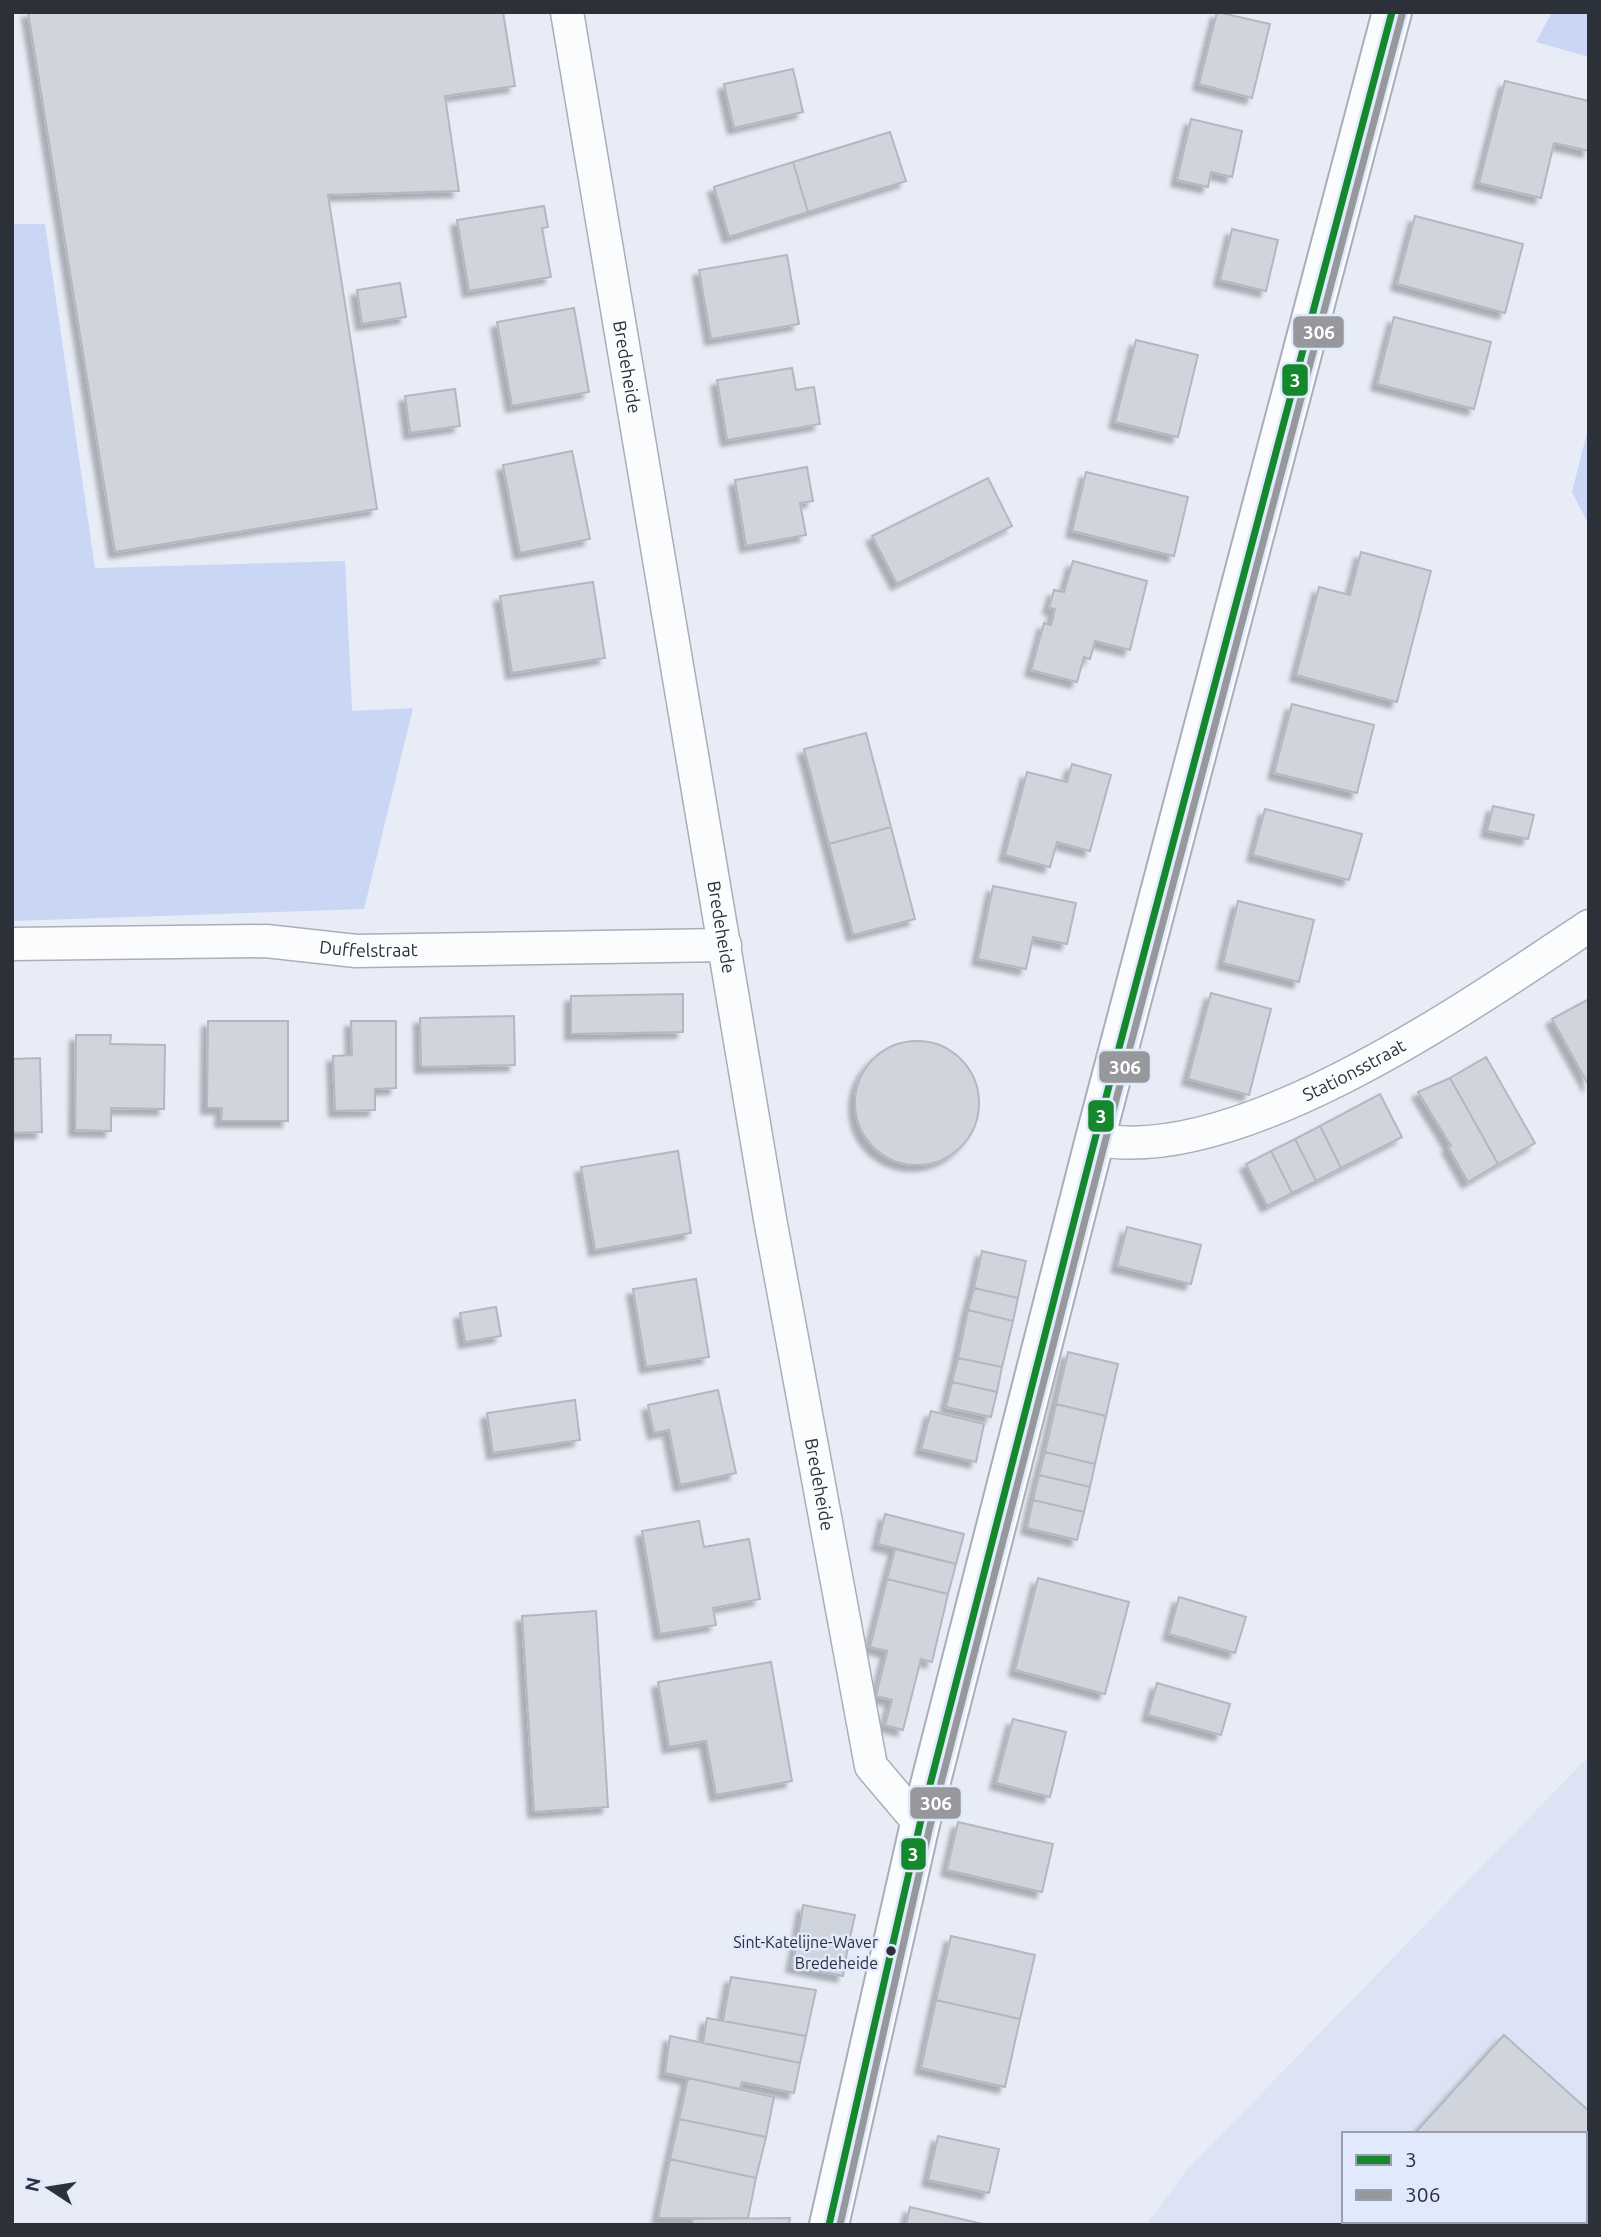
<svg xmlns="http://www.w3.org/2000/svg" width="1601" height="2237" font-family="Ubuntu,sans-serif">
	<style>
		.built { fill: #dbe3f5; fill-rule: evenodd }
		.green { fill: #c9d7f4 }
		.building { fill: #d0d4dd; stroke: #b3b8c0; stroke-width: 2; filter: url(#shadow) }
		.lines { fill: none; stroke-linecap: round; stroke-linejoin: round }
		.street-casing { stroke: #aaaeb7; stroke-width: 35 }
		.secondary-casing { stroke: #aaaeb7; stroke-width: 42 }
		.street { stroke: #fbfcfe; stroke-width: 32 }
		.secondary { stroke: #fbfcfe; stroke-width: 38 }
		.bus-1-casing { stroke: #e1e9fc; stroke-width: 12 }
		.bus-2-casing { stroke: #e1e9fc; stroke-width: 12 }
		.bus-1 { stroke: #15882e; stroke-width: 7 }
		.bus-2 { stroke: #96989c; stroke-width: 7 }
		.bus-dot { fill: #2c3039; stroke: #e1e9fc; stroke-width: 2.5 }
		.labels { text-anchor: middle; stroke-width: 5; stroke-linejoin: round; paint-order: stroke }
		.bus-label { font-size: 16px; fill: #2c3039; stroke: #e1e9fc; text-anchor: end }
		.street-label { font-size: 18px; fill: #2c3039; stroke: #e1e9fc }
		.line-badge { stroke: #e1e9fc; stroke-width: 2.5 }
		.badge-label { font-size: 19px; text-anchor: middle; font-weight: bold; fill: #fff }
	</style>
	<defs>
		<filter id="shadow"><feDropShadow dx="-6" dy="6" stdDeviation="2" flood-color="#0004"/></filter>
	</defs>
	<rect width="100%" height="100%" fill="#e7ecf6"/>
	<!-- built -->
	<path class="built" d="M1589,1756V2225H1146L1187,2170ZM1344,2134H1585V2221H1344Z"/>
	<!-- green -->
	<path class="green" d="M1552,12H1589V57L1536,42Z
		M12,224H45L95,568L345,561L352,711L413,708L364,909L12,921Z
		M1589,425V525L1572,492Z"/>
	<!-- building -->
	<path class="building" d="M28,12H503L515,86L445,96L459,191L328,195L377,509L115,552Z
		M1217,12L1270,24L1252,98L1199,84Z
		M793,69L803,112L734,128L724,84Z
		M1505,81L1589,101V151L1554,143L1541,198L1479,183Z
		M1191,119L1242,131L1232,177L1211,172L1208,187L1177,180Z
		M890,132L906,181L808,212L793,162Z
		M793,162L808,212L729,237L714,187Z
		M544,206L548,227L542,228L551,277L469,291L457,220Z
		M1415,216L1523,244L1505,313L1397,284Z
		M1232,229L1278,240L1266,291L1220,280Z
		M787,255L799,324L711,339L699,270Z
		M400,283L406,317L362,324L357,290Z
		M574,308L589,392L512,406L497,322Z
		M1394,317L1491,342L1474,409L1377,384Z
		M1136,340L1198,355L1178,437L1115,422Z
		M792,368L796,390L814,387L820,424L727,440L717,380Z
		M455,389L460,426L410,433L405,396Z
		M572,451L590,539L520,553L503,465Z
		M807,467L813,501L800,503L806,535L746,546L735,480Z
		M1086,472L1188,497L1174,556L1072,531Z
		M988,478L1012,526L897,584L872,536Z
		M1361,552L1431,571L1397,702L1296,675L1319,587L1350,595Z
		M1073,561L1147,581L1130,650L1095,641L1090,659L1084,657L1077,682L1031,670L1044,623L1051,625L1055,609L1049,608L1054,590L1064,592Z
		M593,582L605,658L512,673L500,596Z
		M1292,704L1374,725L1357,793L1274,773Z
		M866,733L891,827L829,844L804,749Z
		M1072,764L1111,775L1090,851L1057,842L1050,867L1005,855L1027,772L1067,782Z
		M1493,806L1534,815L1528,839L1487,831Z
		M1265,809L1362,834L1349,880L1253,855Z
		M891,827L915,919L853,935L829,844Z
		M993,886L1076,903L1067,944L1033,937L1026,969L978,959Z
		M1238,901L1314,920L1299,982L1223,963Z
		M1211,993L1271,1009L1249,1095L1188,1079Z
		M683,994V1032L571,1034V996Z
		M1589,999V1086L1552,1019Z
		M514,1016L515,1065L421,1067L420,1018Z
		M208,1021H288V1121H221L222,1108H207Z
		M351,1021H396V1088L375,1089V1110L335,1111L333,1056L352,1055Z
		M76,1035H111L110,1044L165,1045L164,1109L111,1108V1131L75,1130Z
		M855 1103a62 62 0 1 1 124 0a62 62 0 1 1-124 0Z
		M1486,1057L1535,1143L1498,1164L1450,1078Z
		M40,1058L42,1132L12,1133V1059Z
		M1450,1078L1498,1164L1468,1182L1448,1147L1451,1146L1418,1092Z
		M1380,1094L1402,1137L1341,1168L1320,1126Z
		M1320,1126L1341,1168L1316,1181L1295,1139Z
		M1295,1139L1316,1181L1292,1193L1271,1151Z
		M678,1151L691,1233L595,1250L581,1167Z
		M1271,1151L1292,1193L1267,1206L1246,1164Z
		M1127,1227L1201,1245L1191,1284L1117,1266Z
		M982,1251L1026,1261L1018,1298L974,1288Z
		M696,1279L709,1357L646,1367L633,1289Z
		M974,1288L1018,1298L1013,1321L968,1310Z
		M496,1307L501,1336L465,1342L460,1313Z
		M968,1310L1013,1321L1002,1367L958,1358Z
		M1068,1352L1118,1364L1106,1416L1056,1404Z
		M958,1358L1002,1367L997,1392L952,1382Z
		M952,1382L997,1392L991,1417L946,1407Z
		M718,1390L736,1473L680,1485L669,1430L654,1433L648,1405Z
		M575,1400L580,1440L493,1453L487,1413Z
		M1056,1404L1106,1416L1095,1464L1045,1452Z
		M931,1411L984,1424L976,1462L921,1449Z
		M1045,1452L1095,1464L1090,1487L1039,1475Z
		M1039,1475L1090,1487L1084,1512L1033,1500Z
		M1033,1500L1084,1512L1077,1540L1027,1528Z
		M885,1514L964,1534L956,1564L878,1544Z
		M699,1521L704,1547L749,1539L760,1599L713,1608L716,1625L660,1634L642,1531Z
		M895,1549L956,1564L948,1594L887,1579Z
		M1038,1578L1129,1602L1105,1694L1015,1670Z
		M887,1579L948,1594L932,1662L921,1659L903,1730L885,1725L892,1700L876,1696L887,1651L870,1647Z
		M1179,1597L1246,1617L1235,1653L1169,1634Z
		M596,1611L608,1807L534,1812L522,1616Z
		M771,1662L792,1781L716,1795L706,1741L669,1747L658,1682Z
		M1157,1683L1230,1704L1221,1735L1148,1715Z
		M1013,1719L1066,1732L1050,1797L996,1783Z
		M958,1822L1053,1844L1042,1892L947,1870Z
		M803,1905L855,1915L848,1946L798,1937Z
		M951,1936L1035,1955L1020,2019L936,2000Z
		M798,1937L848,1946L843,1976L792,1966Z
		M731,1977L816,1990L806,2036L723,2021Z
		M936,2000L1020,2019L1005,2087L921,2068Z
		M707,2018L806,2036L800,2063L703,2043Z
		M1504,2035L1589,2111V2225H1492L1488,2221H1585V2134H1414Z
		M670,2036L800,2063L794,2093L742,2082L740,2089L665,2073Z
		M688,2078L774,2097L766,2137L679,2119Z
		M679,2119L766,2137L756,2178L670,2159Z
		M938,2136L999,2149L989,2193L928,2180Z
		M670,2159L756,2178L748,2218H658Z
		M910,2207L987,2225H906Z
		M790,2218L789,2225H692L693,2219Z"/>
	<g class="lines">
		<!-- street casing -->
		<g class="street-casing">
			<g id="street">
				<path id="s1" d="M567,12L770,1219L871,1766L920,1824"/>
				<path id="s2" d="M12,944L266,941L356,951L725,945"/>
				<path id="s3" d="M1095,1139C1237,1169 1472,1004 1589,926"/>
			</g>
		</g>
		<!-- secondary casing -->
		<g class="secondary-casing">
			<path id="secondary" d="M829,2225L920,1824L1095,1139L1392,12"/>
		</g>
		<!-- street -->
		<use href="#street" class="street"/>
		<!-- secondary -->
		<use href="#secondary" class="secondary"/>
		<!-- bus-1 casing -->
		<g class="bus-1-casing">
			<path id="bus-1" d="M829,2225L920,1824L1095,1139L1392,12"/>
		</g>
		<!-- bus-2 casing -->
		<g class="bus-2-casing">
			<path id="bus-2" d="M840,2225L930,1826L1105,1142L1402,15"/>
		</g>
		<!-- bus-1 -->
		<use href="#bus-1" class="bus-1"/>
		<!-- bus-2 -->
		<use href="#bus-2" class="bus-2"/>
	</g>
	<!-- markers -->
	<circle class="bus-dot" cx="891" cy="1951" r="6"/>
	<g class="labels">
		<!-- bus labels -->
		<g class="bus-label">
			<text x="878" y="1948">Sint-Katelijne-Waver<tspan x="878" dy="21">Bredeheide</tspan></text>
		</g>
		<!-- street labels -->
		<g class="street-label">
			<text dy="6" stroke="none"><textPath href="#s1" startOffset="360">Bredeheide</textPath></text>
			<text dy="6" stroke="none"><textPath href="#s1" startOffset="928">Bredeheide</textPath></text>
			<text dy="6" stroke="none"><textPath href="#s2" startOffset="357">Duffelstraat</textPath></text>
			<text dy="6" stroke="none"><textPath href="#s3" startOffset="273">Stationsstraat</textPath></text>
			<text dy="6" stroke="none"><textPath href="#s1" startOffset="1494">Bredeheide</textPath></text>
		</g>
	</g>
	<g class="line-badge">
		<rect x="1292" y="315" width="53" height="34" rx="7" fill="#96989c"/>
		<rect x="1281" y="363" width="28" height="34" rx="7" fill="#15882e"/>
		<rect x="1098" y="1050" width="53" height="34" rx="7" fill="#96989c"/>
		<rect x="1087" y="1099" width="28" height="34" rx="7" fill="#15882e"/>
		<rect x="909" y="1786" width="53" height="34" rx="7" fill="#96989c"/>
		<rect x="900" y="1837" width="27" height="34" rx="7" fill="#15882e"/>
	</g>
	<g class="badge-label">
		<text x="1319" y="339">306</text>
		<text x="1295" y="387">3</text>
		<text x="1125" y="1074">306</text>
		<text x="1101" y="1123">3</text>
		<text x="936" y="1810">306</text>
		<text x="913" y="1861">3</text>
	</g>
	<!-- border -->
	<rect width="1601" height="2237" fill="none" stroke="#2c3039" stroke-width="28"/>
	<!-- legend -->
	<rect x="1342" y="2132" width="245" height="91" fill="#e1e9fc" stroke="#999fae" stroke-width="2"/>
	<rect x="1356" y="2155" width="35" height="10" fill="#15882e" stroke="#999fae" stroke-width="2"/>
	<text x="1405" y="2167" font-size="21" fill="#2c3039">3</text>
	<rect x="1356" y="2190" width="35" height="10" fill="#96989c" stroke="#999fae" stroke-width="2"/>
	<text x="1405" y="2202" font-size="21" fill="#2c3039">306</text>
	<!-- north arrow -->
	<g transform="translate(49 2188) rotate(282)" stroke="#e1e9fc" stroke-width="5" paint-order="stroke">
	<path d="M0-5L12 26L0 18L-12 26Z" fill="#2c3039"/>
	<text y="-10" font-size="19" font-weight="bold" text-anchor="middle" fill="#2c3039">N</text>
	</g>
</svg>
